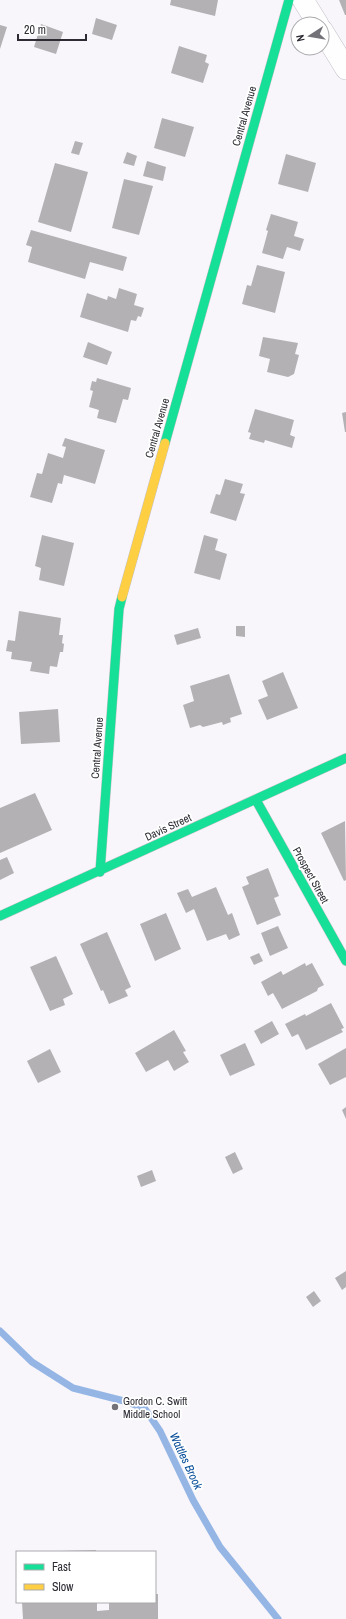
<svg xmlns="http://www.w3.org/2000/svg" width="346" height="1619" font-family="'Archivo Narrow',sans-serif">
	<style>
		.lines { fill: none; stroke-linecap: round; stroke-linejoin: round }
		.stream { stroke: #95b6e5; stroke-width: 7 }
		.building { fill: #b4b1b5 }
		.street-casing { stroke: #c3c1c7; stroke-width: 22 }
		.fast-casing { stroke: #c3c1c7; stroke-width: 10 }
		.slow-casing { stroke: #c3c1c7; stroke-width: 10 }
		.street { stroke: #fefefe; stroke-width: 21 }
		.fast { stroke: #16e098; stroke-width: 9 }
		.slow { stroke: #ffcf43; stroke-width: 9 }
		.poi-dot { fill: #747279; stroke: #fff; stroke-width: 1.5 }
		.labels { text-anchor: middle; stroke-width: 3.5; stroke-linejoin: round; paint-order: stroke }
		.street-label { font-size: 11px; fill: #2d2b33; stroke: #fff }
		.poi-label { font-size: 11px; fill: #2d2b33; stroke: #fff; text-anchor: start }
		.water-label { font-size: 12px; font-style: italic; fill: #084e9a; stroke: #fff }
	</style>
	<rect width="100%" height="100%" fill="#f8f6fb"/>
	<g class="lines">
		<!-- stream -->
		<path class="stream" d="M0,1331L32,1362L73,1388L128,1402L145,1409L160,1431L193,1500L220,1547L278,1619"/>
	</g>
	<!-- building -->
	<path class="building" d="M171,0H218L215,16L170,5Z
		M339,0H346V15H345Z
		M96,18L117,25L112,40L92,34Z
		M41,24L63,32L56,54L34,47Z
		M0,25L7,27L0,49Z
		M179,46L207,55L205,62L209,64L203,83L171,73Z
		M162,118L194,127L185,157L154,148Z
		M75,141L83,143L79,155L71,153Z
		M127,152L137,156L134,166L123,163Z
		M286,154L316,163L308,192L278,184Z
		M147,161L166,167L163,181L143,176Z
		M55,163L88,172L71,232L38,222Z
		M124,179L153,186L139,235L112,228Z
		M271,214L298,222L294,236L304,239L300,251L287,247L283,259L262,253L268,231L266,230Z
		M31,230L127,257L123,271L90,262L85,279L28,262L32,247L26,245Z
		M257,265L285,272L275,313L242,304L247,285L251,286Z
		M119,288L137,294L134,305L144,308L141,317L138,316L136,321L131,320L128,332L80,317L87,293L107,300L108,296L116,299Z
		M263,337L298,343L295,354L299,355L294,374L288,377L267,372L270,359L259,356Z
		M88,342L112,352L107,365L83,357Z
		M97,378L131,388L128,400L123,399L116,423L97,418L99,410L89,407L93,391L90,390L92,381L96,382Z
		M255,409L294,420L290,435L295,437L292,448L265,440L264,443L249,439L251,433L248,432Z
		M346,412V432H345L342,413Z
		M65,438L105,450L95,484L64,475L62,484L58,483L52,503L30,497L37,473L42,474L48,453L63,458L66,447L62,446Z
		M225,479L243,484L240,493L245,494L236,521L210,513L216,494L220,495Z
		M42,535L74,543L64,586L39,580L41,568L35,566Z
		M204,535L218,539L215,550L227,554L220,580L194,573Z
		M19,611L61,618L59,635H63L62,643L64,644L63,652H60L57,667L50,666L49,674L30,671L32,662L11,659L12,652L6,651L8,640L15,641Z
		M236,626H245V637L236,636Z
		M198,628L201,638L177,645L174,635Z
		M283,672L298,708L267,720L258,700L268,696L262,681Z
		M229,674L242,714L230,718L231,722L223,725L222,722L203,727L200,725L190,728L183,705L194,701L190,686Z
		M58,709L60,742L21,744L19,712Z
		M35,793L52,830L0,853V808Z
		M345,821L346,880L344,881L321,833Z
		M7,857L14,873L0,880V860Z
		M268,868L279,896L274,898L281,915L257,925L242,887L249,884L246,877Z
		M216,887L228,915L232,913L240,935L229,940L226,934L207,941L194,909L186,913L177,893L188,889L192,897Z
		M166,913L181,949L155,961L140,924Z
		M278,926L288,948L270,956L261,933Z
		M107,932L131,987L125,990L128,996L109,1004L103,990L101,991L80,944Z
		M259,953L263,961L254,965L250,957Z
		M56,956L73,994L63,999L65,1005L50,1011L30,967Z
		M305,963L306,966L312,963L324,985L318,988L317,991L282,1009L273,993L268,996L261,982L281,971L283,975Z
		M331,1003L344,1028L341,1029L343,1032L306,1050L298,1034L292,1037L285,1024L305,1014L306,1016Z
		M272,1021L279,1034L261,1044L254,1031Z
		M174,1030L186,1051L183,1052L189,1062L174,1071L168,1060L146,1072L135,1053Z
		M245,1043L255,1065L230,1076L220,1055Z
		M346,1048V1077L330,1085L318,1064Z
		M50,1049L61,1072L38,1083L27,1061Z
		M346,1107V1119L342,1110Z
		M235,1152L243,1169L233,1174L225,1157Z
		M152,1170L156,1181L141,1187L137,1176Z
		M346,1271V1287L342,1290L335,1278Z
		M314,1291L321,1301L313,1307L306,1297Z
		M96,1550V1552H58V1551Z
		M155,1594H158V1619H23L22,1602H97V1611L109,1610V1602H155Z"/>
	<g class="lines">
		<!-- street casing -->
		<g class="street-casing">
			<path id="street" d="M303,0L318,24
				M322,30L346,69"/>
		</g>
		<!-- fast casing -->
		<g class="fast-casing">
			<path id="fast" d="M165,443L289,0
				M256,800L346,961
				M100,872L119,609L122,597
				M0,916L346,758"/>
		</g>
		<!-- slow casing -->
		<g class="slow-casing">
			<path id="slow" d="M122,597L165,443"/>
		</g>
		<!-- street -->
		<use href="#street" class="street"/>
		<!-- fast -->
		<use href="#fast" class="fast"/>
		<!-- slow -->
		<use href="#slow" class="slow"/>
	</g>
	<!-- markers -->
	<circle class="poi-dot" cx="115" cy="1407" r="4"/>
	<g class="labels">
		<!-- street labels -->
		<g class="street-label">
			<text transform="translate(244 116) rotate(-74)" y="4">Central Avenue</text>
			<text transform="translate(157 428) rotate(-74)" y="4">Central Avenue</text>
			<text transform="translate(97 748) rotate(-86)" y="4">Central Avenue</text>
			<text transform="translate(168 827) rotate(-25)" y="4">Davis Street</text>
			<text transform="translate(311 875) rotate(61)" y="4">Prospect Street</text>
		</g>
		<!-- poi labels -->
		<g class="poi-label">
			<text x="123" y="1405">Gordon C. Swift<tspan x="123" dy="13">Middle School</tspan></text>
		</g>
		<!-- water labels -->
		<g class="water-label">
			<text transform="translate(186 1461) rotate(65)" y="4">Wattles Brook</text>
		</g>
	</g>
	<!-- legend -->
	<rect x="16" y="1551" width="140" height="52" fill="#ffffff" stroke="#abaaad"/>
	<rect x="24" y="1564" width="20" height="6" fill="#16e098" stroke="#abaaad"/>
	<text x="52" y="1571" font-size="12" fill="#2d2b33">Fast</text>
	<rect x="24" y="1584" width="20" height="6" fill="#ffcf43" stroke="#abaaad"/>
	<text x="52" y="1591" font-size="12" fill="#2d2b33">Slow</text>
	<!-- north arrow -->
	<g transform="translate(310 36) rotate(258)"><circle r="19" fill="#ffffff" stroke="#abaaad"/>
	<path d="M0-3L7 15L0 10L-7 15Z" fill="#747279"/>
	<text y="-6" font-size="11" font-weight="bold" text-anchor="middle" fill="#2d2b33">N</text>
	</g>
	<!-- scale -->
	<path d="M18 34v6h68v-6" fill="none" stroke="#2d2b33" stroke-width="2"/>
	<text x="24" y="34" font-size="12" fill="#2d2b33" stroke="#ffffff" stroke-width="3" paint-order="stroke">20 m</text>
</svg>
